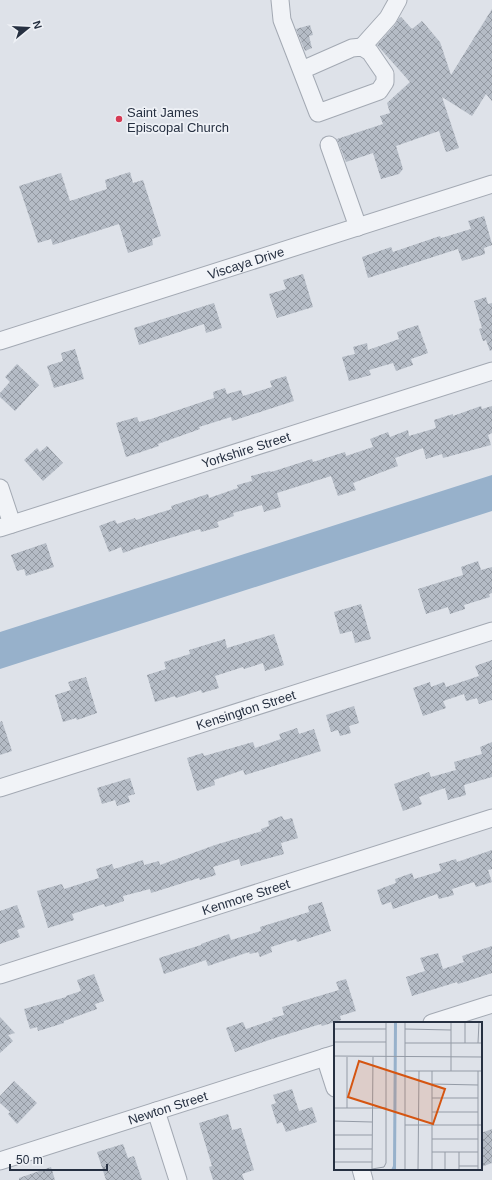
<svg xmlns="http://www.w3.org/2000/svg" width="492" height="1180" font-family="Arial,sans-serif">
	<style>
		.water { fill: #97b1cb }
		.building { fill: url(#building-cross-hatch) }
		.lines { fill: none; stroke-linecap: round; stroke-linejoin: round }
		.minor-casing { stroke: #a3a9b3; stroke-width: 19 }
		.minor { stroke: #f1f3f7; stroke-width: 17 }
		.poi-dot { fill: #d63a54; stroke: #eef1f6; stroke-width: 1.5 }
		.labels { text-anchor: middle; stroke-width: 3.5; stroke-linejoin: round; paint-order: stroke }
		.poi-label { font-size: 13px; fill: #263041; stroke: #eef1f6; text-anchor: start }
		.street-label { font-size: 13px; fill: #263041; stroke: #eef1f6 }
		.inset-road { fill: none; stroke: #949ba6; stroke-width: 1 }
		.view { fill: #d55511; fill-opacity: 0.15; stroke: #d55511; stroke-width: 2 }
		.inset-edge { fill: none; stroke: #263041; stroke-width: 2 }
	</style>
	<defs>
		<pattern id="building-cross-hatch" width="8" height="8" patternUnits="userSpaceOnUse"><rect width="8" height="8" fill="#b5bcc6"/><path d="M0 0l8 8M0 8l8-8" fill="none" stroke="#9399a2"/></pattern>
	</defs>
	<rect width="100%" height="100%" fill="#dee2e9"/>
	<!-- water -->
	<path class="water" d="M492,475V511L0,669V632Z"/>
	<!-- building -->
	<path class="building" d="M492,9V101L486,94L472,116L442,97L459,148L446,152L439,131L396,146L403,169L399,174L381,179L373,153L346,162L337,139L383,124L380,116L390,113L387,103L410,82L377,45L395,25L399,18L401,17L412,29L422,21L440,42L451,75Z
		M310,25L313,35L309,36L312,48L305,51L296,29Z
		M130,172L133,183L143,180L161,236L152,239L153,245L128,253L119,224L53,245L51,239L38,243L19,186L61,173L70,201L107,189L105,180Z
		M484,216L492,244V245L484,248L485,254L462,261L458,249L368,278L362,257L391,247L393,252L440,236L441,238L471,229L468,221Z
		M303,274L313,307L277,318L269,294L286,289L283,280Z
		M486,297L488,304L492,303V350L490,351L486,340L483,341L479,329L482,328L474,301Z
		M214,303L222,328L206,333L204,324L139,345L134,328Z
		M418,325L428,353L411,359L413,365L396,371L393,363L369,370L371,375L349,381L342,357L355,354L353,347L367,343L368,350L399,339L397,332Z
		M75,349L84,379L54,388L47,366L63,361L61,353Z
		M17,364L39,385L15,411L0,397V393L10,382L5,377Z
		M286,376L294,401L232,421L231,417L199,427L200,429L158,444L159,446L126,457L116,423L137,417L139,422L151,419L214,398L213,392L225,388L227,394L241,390L243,396L272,387L270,381Z
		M481,406L482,409L492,406V433L488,435L491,445L443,458L442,454L426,459L423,448L395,458L398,466L353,483L356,490L338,496L331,476L277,493L281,507L264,512L262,505L233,513L234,516L217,522L219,527L201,532L200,529L137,548L123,553L121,547L109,552L99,526L115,520L117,524L135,518L136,520L172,509L171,506L208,494L209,498L238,488L237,485L252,481L251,476L270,471L271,472L312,459L313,462L345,452L346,456L373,447L370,439L388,432L390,437L408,430L409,436L436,428L434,420L453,414V416Z
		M47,446L63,463L43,481L24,460L37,448L40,452Z
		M46,543L54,567L26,576L24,569L17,571L11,555Z
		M478,561L481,570L492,567V593L489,594L490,597L464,605L465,609L450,614L448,607L426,614L418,589L463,575L461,567Z
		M361,604L371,639L355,643L352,631L340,634L334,612Z
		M274,634L284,665L265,671L263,663L244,669L243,667L215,676L219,688L202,693L201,690L176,698L175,696L155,702L147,675L166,669L164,662L190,654L189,650L225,639L227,648Z
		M492,660V700L479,704L477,698L466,701L464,694L443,701L446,708L423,716L413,688L430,682L431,687L444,682L446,687L479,676L475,666Z
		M86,677L97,713L77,720L76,718L63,722L55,695L71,690L68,682Z
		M354,706L359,723L349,726L351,733L340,736L338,730L331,732L326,715Z
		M2,721L12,751L0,755V722Z
		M297,728L299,734L314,729L321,751L245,775L243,770L214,780L215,785L197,791L187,758L203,753L204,756L253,742L255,748L281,739L279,734Z
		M492,742V777L464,785L466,795L448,800L445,788L419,797L422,804L403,811L394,784L429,772L431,777L456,770L454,762L482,754L480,747Z
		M130,778L135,794L128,796L130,802L117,806L115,800L102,804L97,788Z
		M282,816L284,820L292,818L298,838L281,843L284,854L241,866L239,859L213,867L216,875L200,880L199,878L151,893L150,889L123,896L124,901L105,907L104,904L72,914L74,920L48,928L37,891L62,884L64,889L99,878L96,869L112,864L114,869L143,860L144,865L159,861L160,865L215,845L262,831L261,829L269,826L268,821Z
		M492,850V869L488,870L492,882L476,887L474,882L452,889L454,895L439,899L437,894L393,909L391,902L382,905L377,890L396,883L395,879L412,873L414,879L441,871L439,864L456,859L457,862Z
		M322,902L331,931L297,942L296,939L271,947L272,952L260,957L258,952L250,954L249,952L208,966L206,960L164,974L159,958L201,945V944L229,934L231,940L261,931L260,927L309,912L308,906Z
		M17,905L25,927L17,930L20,937L0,944V911Z
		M492,946V973L458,984L457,982L412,996L406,977L425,971L420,958L438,953L443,969L464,962L462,956Z
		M94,974L104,1001L95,1004L97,1009L64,1021V1023L38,1031L37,1027L30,1029L24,1009L66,997V996L81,991L77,980Z
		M346,979L356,1011L340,1016L341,1020L322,1026L321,1024L278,1037L235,1052L226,1028L243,1022L246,1029L273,1020L272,1018L284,1015L282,1007L339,990L336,982Z
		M0,1017L15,1033L8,1035L13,1041L0,1053Z
		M14,1081L37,1103L17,1124L8,1114L10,1112L0,1103V1096Z
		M292,1089L299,1111L312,1107L317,1122L286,1132L282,1122L277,1124L271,1105L276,1103L273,1095Z
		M228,1114L232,1130L241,1128L254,1170L242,1174L244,1180H213L209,1167L212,1166L199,1123Z
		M492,1129V1163L481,1167V1133Z
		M123,1144L128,1158L134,1156L142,1180H106L97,1152Z
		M51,1167L55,1180H19V1178Z"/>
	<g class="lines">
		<!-- minor casing -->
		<g class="minor-casing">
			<g id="minor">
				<path d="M280,0L282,20L318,113L379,91L385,82V74L370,52L362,47L352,48L302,70"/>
				<path d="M362,47L388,18L398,0"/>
				<path d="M329,145L358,227"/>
				<path id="s1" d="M0,341L492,184"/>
				<path d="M0,488L12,524"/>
				<path id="s2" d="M0,528L492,371"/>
				<path id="s3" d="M0,788L492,631"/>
				<path id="s4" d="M0,975L492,818"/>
				<path d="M432,1023L492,1004"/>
				<path d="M325,1057L335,1088"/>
				<path d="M156,1111L178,1180"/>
				<path id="s5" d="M0,1161L335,1054"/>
				<path d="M361,1169L364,1180"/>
			</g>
		</g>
		<!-- minor -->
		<use href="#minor" class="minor"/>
	</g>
	<!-- markers -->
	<circle class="poi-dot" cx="119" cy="119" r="4"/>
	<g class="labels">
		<!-- poi labels -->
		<g class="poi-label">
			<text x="127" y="117">Saint James<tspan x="127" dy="15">Episcopal Church</tspan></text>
		</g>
		<!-- street labels -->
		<g class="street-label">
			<text dy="5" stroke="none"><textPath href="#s1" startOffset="258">Viscaya Drive</textPath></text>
			<text dy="5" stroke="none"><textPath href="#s2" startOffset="258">Yorkshire Street</textPath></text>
			<text dy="5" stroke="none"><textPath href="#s3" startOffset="258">Kensington Street</textPath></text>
			<text dy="5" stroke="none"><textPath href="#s4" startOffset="258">Kenmore Street</textPath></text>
			<text dy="5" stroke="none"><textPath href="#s5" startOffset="176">Newton Street</textPath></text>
		</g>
	</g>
	<!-- overview -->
	<g transform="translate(334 1022)">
		<rect width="148" height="148" fill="#dee2e9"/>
		<path d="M60,0H63L62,148H57L59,144Z" fill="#97b1cb"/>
		<path class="inset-road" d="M0,7H52M71,7L117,8M0,20H52M71,21H148M131,21V0M144,21L145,0M0,34L148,35M71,49H148M117,49V0M98,62L144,63M98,76H144M0,86H52M13,86V35M98,90H144M0,99L38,100M71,103H148M0,113H38M98,117H144M0,127H38M98,130H144M0,140H38M125,144H144M38,147L50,145L52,141V0M38,147L39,35M71,148V0M84,148L85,49M98,148V49M111,148V130M125,148V130M144,148V49"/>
		<path class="view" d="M25,39L111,67L99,102L14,75Z"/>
		<rect width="148" height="148" class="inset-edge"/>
	</g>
	<!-- north arrow -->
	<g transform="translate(28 28) rotate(72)" stroke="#eef1f6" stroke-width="3" paint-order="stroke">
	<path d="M0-3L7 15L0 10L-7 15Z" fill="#263041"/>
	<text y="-6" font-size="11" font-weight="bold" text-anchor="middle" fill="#263041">N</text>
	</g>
	<!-- scale -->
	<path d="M10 1164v6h97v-6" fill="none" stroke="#263041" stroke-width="2"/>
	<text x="16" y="1164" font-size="12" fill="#263041" stroke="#eef1f6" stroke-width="3" paint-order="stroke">50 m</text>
</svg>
